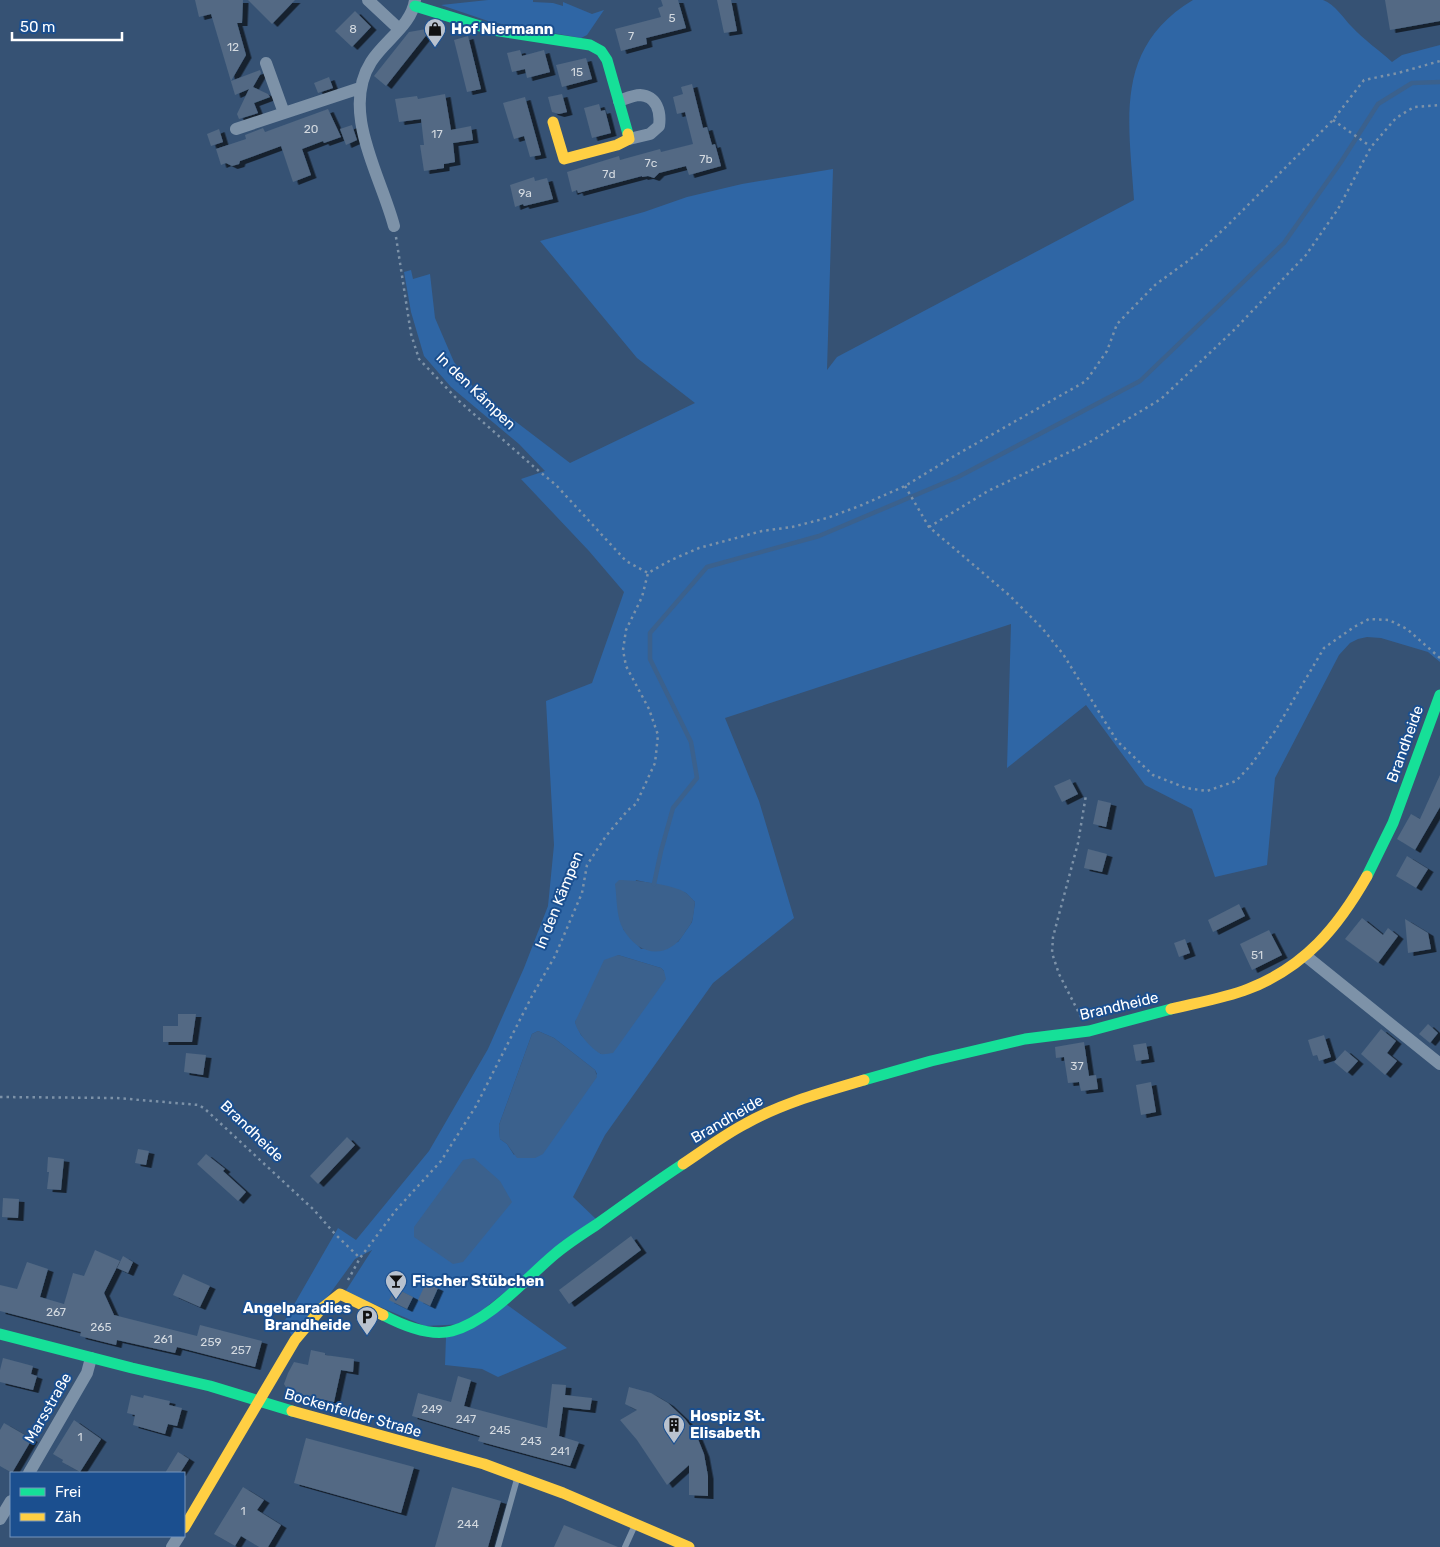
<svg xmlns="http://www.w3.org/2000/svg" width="1440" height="1547" font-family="Rubik,sans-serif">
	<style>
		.green { fill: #2f66a5; fill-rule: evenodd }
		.water { fill: #3b618d }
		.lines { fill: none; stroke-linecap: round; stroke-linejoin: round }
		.stream { stroke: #3b618d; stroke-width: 4.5 }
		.building { fill: #526984; filter: url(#shadow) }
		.path { stroke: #7d92a8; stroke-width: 2.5; stroke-dasharray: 2.5 4; stroke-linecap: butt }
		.lane { stroke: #7d92a8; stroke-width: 6 }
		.street { stroke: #7d92a8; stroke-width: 12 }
		.fast { stroke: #16e098; stroke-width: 11 }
		.slow { stroke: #ffcf43; stroke-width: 11 }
		.labels { text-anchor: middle; stroke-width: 4; stroke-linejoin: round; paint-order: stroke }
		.number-label { font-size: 12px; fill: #d4dae0 }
		.poi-label { font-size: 15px; font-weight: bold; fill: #fff; stroke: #1b4f8f; text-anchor: start }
		.street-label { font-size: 15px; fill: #fff; stroke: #1b4f8f }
	</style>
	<defs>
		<filter id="shadow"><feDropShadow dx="5.5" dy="3" stdDeviation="0" flood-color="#0009"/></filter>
	</defs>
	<rect width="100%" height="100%" fill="#365274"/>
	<!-- green -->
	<path class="green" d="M488,0H533V2L553,3L563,6V2L592,14L604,10L587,35L581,38L491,22L441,5Z
		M1193,0H1323C1335,4 1343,18 1352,27C1364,40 1379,50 1392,62L1402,55L1440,45V662L1428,652L1381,638L1367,637L1358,639L1350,643L1339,655L1275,778L1267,865L1215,877L1192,809L1145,785L1086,705L1007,768L1011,624L725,718L759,801L794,918L713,983L605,1135L573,1197L596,1219L465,1324L425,1326L345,1292L372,1250L355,1259L329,1295L292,1336L284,1322L338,1228L356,1240L429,1151L488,1049L524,968L548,906L554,845L546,701L592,683L624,592L589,551L521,479L545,471L519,444L451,387L424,356L411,312L404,272L411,270L413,279L430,274L435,318L454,362L477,392L570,463L695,403L637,358L540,241L644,212L687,197L742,184L833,169L827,370L837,357L1134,200C1129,122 1113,48 1193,0ZM636,880L668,887L686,893L695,902L692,922L678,942L641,949L623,929ZM618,955L661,968L664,971L601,1054L581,1035L575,1022ZM538,1031L554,1038L595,1070L597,1074L514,1155L507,1144L500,1139L499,1125L532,1034Z
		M506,1304L567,1348L498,1377L482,1369L445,1365L446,1337Z"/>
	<!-- water -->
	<path class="water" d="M619,880C635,880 673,884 686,893C689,895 692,899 695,902C694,908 694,915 692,921C691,925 686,930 684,934C666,961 638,955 623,929C616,916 617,898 615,884Z
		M618,955L661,968L664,971L666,979L613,1053C609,1053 605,1055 601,1054C592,1050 576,1031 575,1022L604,960Z
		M538,1031L554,1038L595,1070L597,1077L543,1154L535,1158H517L507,1144L500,1139L499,1125L532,1034Z
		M474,1158L500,1181L512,1202L463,1262L453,1264L414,1237V1227L463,1160Z"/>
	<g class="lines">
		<!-- stream -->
		<path class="stream" d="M654,884L661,851L673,808L697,778L691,742L650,659V633L707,567L819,536L958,477L1140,381L1284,243L1341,162L1378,104L1412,83L1440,82"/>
	</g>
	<!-- building -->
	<path class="building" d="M195,0H243L242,23H237L246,55L231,81L260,70L261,73L253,87L268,94L270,97L254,103L258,113L239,119L237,114L249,89L235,95L211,14L199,17Z
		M248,0H295L272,24Z
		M661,0H678L686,28L646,38L647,44L621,51L615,29L661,17L658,8L663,6Z
		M717,0H731L737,31L724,33Z
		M1385,0H1440V21L1390,30Z
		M355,11L371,27L352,47L335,31Z
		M432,28L386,86L374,76L409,32Z
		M468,36L481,89L467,92L454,40Z
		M520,50L522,56L544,50L550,72L527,78L525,69L512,72L507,53Z
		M586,58L592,79L562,87L556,65Z
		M329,77L333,88L318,93L314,83Z
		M692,84L703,128L707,127L712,145L715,144L721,166L689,175L686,166L659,173L654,178L648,176L642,177V176L578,193L577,190L572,192L567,172L619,156L620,160L660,149L661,152L693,144L685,112L677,114L673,97L683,94L681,87Z
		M445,94L451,130L471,126L473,140L453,143L455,162L444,164V168L424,171L420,145H424L421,119L399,122L395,99L417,96L418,99Z
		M562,94L567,112L559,114L552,112L548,97Z
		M525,97L541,155L530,157L524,136L514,139L503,103Z
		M599,104L601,111L605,110L611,133L592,138L584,108Z
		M328,109L341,137L324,143L323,141L302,149L311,175L293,182L281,146L240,161L239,164L232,166L226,163L221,165L216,149L246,139L245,135L263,128L265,132Z
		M352,125L357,140L346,145L340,129Z
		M219,129L223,142L211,146L207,134Z
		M534,177L535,181L547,178L553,199L524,206L523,204L515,207L510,185Z
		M1440,775V807L1415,850L1397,839L1411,814L1420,819Z
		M1070,779L1078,794L1062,802L1054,786Z
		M1098,800L1111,803L1106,827L1093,824Z
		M1088,849L1107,854L1102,872L1084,868Z
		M1407,856L1428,869L1416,888L1396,876Z
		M1239,904L1245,916L1213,932L1208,920Z
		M1362,918L1383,935L1388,928L1398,936L1378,963L1345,939Z
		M1405,919L1428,933L1431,949L1408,953Z
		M1269,930L1282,955L1252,970L1240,944Z
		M1185,939L1190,953L1179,957L1174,943Z
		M178,1014H196L192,1042H163V1026H178Z
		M1428,1024L1438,1033L1430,1043L1419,1034Z
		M1381,1029L1396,1041L1387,1053L1397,1061L1385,1075L1361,1054Z
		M1324,1035L1331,1057L1319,1061L1317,1055L1313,1056L1308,1040Z
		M1084,1042L1089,1076L1096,1075L1098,1089L1081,1091L1079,1082L1068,1083L1064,1057L1056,1058L1055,1047Z
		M1146,1043L1149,1059L1136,1061L1133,1045Z
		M1345,1050L1358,1061L1347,1073L1334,1062Z
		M186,1053L206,1055L203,1075L184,1072Z
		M1151,1082L1156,1112L1141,1115L1136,1085Z
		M347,1137L355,1145L318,1184L310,1176Z
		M138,1149L149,1151L146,1165L135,1163Z
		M206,1154L225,1169L223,1171L246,1192L238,1201L197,1164Z
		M48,1157L64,1159L61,1190L47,1189L49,1172H47Z
		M3,1198L19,1199L18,1218L2,1217Z
		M631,1236L641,1250L569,1304L559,1290Z
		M95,1250L120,1261L104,1293L114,1315L197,1336L200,1325L262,1341L255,1367L177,1347L175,1353L117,1340L116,1345L80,1336L81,1332L0,1311V1285L17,1289L27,1262L48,1269L40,1297L64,1304L73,1273L84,1276Z
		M123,1256L133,1262L128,1273L117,1268Z
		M183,1274L210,1286L200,1307L173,1295Z
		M426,1283L438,1288L430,1306L418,1300Z
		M395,1288L413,1297L407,1309L389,1300Z
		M311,1350L325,1353V1355L354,1359L353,1372L341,1370L334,1402L289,1392L284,1384L288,1373L294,1362L308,1365Z
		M3,1358L33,1366L31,1374L37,1376L33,1390L0,1382V1370Z
		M458,1376L471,1380L464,1406L547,1428L552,1384L566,1385L565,1395L592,1398L590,1410L563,1407L559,1436L579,1442L570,1466L478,1441L480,1436L412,1416L418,1393L451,1402Z
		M629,1387L651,1393L668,1403L685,1419L696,1434L704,1454L708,1476V1496L689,1495V1465L667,1485L637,1440L620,1420L637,1410L625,1404Z
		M131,1395L143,1398L144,1395L165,1400L170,1401L169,1405L182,1408L177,1426L168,1424L165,1434L133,1425L135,1415L127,1413Z
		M74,1420L101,1439L80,1472L62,1462L63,1460L53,1454Z
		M4,1423L32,1439L12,1473L0,1466V1430Z
		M306,1438L414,1467L401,1513L294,1483Z
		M178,1452L189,1459L180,1473H165Z
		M243,1487L264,1500L257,1510L281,1525L268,1547H259L241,1536L235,1546L214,1534Z
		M452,1487L501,1501L488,1547H435Z
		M564,1525L618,1547H554Z"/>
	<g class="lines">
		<!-- path -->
		<path class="path" d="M1333,120L1370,146
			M396,237L411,334L419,359L459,401L534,467L556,485L626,561L648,573L671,560L699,548L762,531L792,527L827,518L862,505L905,486L956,455L1086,381L1107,351L1117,324L1155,285L1196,255L1228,225L1333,120L1364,80L1398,73L1440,61
			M905,486L929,527L1009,595L1042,628L1063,654L1117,741L1153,775L1186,788L1207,791L1236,781L1251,765L1275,731L1324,648L1354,627L1369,619L1389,620L1407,629L1440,658
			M929,527L988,491L1088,443L1161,399L1234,330L1306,255L1338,209L1371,147L1396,118L1414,107L1440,105
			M1081,1017L1059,974L1052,953L1053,937L1078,843L1086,795
			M0,1097L117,1098L199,1105L205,1109L314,1210L335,1234L360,1258
			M348,1280L360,1258L396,1210L441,1161L476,1106L532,996L555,956L582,893L587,865L606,836L628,810L636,804L655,763L658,735L649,709L626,666L623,650L626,630L642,597L648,573"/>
		<!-- lane -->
		<path class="lane" d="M498,1547L517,1479
			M625,1547L635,1525"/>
		<!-- street -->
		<path class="street" d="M368,0L399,29
			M266,63L284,113
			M619,101C625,99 633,95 640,95C657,96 661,112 659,126L650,134L629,139
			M236,129L360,88
			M394,226C381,176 340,111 371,62C384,41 412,25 415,0
			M1307,957L1440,1064
			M29,1473L87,1373L91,1358
			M0,1519L11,1501
			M172,1547L179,1536"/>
		<!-- fast -->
		<path class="fast" d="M415,6L493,30L590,45L601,51L607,60L628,134
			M1367,876L1393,823L1440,695
			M864,1080L931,1061L1025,1039L1089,1031L1171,1009
			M383,1315C402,1325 430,1337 452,1331C491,1320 525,1279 555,1254C568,1243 582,1234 596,1225C625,1204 654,1183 683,1164
			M0,1334L132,1368L210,1386L292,1411"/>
		<!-- slow -->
		<path class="slow" d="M553,122L564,159L617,145L629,139L628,134
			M1171,1009C1196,1003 1225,998 1248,989C1305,967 1338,927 1367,876
			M683,1164C704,1150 724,1135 745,1124C782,1103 823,1092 864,1080
			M292,1411L484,1464L563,1493L689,1547
			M184,1528L295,1340L321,1309L340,1294L383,1315"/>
	</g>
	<!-- icons -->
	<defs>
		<g id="shop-pin" transform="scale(1.125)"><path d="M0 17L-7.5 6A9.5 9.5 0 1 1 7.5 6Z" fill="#b9c2ce" stroke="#1b4f8f"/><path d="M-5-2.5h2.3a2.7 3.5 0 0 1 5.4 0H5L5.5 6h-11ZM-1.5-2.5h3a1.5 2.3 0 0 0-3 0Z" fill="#111"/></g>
		<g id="bar-pin" transform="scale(1.125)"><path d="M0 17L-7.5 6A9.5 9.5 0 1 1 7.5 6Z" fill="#b9c2ce" stroke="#1b4f8f"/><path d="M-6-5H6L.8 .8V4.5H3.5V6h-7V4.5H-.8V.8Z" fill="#111"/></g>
		<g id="parking-pin" transform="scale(1.125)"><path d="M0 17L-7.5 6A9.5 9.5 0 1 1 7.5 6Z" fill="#b9c2ce" stroke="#1b4f8f"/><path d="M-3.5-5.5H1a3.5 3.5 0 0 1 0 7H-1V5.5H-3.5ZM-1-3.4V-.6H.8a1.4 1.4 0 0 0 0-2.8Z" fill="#111"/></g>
		<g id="building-pin" transform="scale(1.125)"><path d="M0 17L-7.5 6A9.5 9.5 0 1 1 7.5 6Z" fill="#b9c2ce" stroke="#1b4f8f"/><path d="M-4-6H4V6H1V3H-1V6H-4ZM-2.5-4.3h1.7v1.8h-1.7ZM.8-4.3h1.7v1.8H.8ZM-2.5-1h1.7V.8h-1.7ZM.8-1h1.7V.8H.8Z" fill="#111"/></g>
	</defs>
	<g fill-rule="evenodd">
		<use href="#shop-pin" x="435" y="29"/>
		<use href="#bar-pin" x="396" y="1281"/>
		<use href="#parking-pin" x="367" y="1317"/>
		<use href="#building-pin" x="674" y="1425"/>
	</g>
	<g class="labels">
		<!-- number labels -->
		<g class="number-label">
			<text x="672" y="22">5</text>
			<text x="353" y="33">8</text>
			<text x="631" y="40">7</text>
			<text x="233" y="51">12</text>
			<text x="577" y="76">15</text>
			<text x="311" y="133">20</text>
			<text x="437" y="138">17</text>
			<text x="706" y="163">7b</text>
			<text x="651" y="167">7c</text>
			<text x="609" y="178">7d</text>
			<text x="525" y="197">9a</text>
			<text x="1257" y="959">51</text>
			<text x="1077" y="1070">37</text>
			<text x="56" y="1316">267</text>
			<text x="101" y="1331">265</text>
			<text x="163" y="1343">261</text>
			<text x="211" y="1346">259</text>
			<text x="241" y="1354">257</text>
			<text x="432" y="1413">249</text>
			<text x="466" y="1423">247</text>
			<text x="500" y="1434">245</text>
			<text x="80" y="1441">1</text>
			<text x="531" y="1445">243</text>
			<text x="560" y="1455">241</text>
			<text x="243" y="1515">1</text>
			<text x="468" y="1528">244</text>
		</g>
		<!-- poi labels -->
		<g class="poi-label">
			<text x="451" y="34">Hof Niermann</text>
			<text x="412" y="1286">Fischer Stübchen</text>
			<text x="351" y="1313" text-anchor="end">Angelparadies<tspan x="351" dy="17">Brandheide</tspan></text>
			<text x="690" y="1421">Hospiz St.<tspan x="690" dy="17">Elisabeth</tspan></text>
		</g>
		<!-- street labels -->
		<g class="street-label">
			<text transform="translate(476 391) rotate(44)" y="5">In den Kämpen</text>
			<text transform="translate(1405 744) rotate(-70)" y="5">Brandheide</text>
			<text transform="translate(559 900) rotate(-68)" y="5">In den Kämpen</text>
			<text transform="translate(1119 1006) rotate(-13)" y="5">Brandheide</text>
			<text transform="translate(727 1119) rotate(-30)" y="5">Brandheide</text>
			<text transform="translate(252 1131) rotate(44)" y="5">Brandheide</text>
			<text transform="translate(48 1408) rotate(-60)" y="5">Marsstraße</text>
			<text transform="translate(353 1413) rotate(16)" y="5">Bockenfelder Straße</text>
		</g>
	</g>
	<!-- legend -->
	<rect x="10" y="1472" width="175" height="65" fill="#1b4f8f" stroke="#7695bc"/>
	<rect x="20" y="1488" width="25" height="8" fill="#16e098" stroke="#7695bc"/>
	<text x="55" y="1497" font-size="15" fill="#ffffff">Frei</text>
	<rect x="20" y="1513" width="25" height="8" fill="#ffcf43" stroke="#7695bc"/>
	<text x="55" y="1522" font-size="15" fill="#ffffff">Zäh</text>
	<!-- scale -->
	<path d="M12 32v8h110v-8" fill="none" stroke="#ffffff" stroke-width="2.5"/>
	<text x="20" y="32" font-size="15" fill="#ffffff" stroke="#1b4f8f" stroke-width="4" paint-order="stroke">50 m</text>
</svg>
